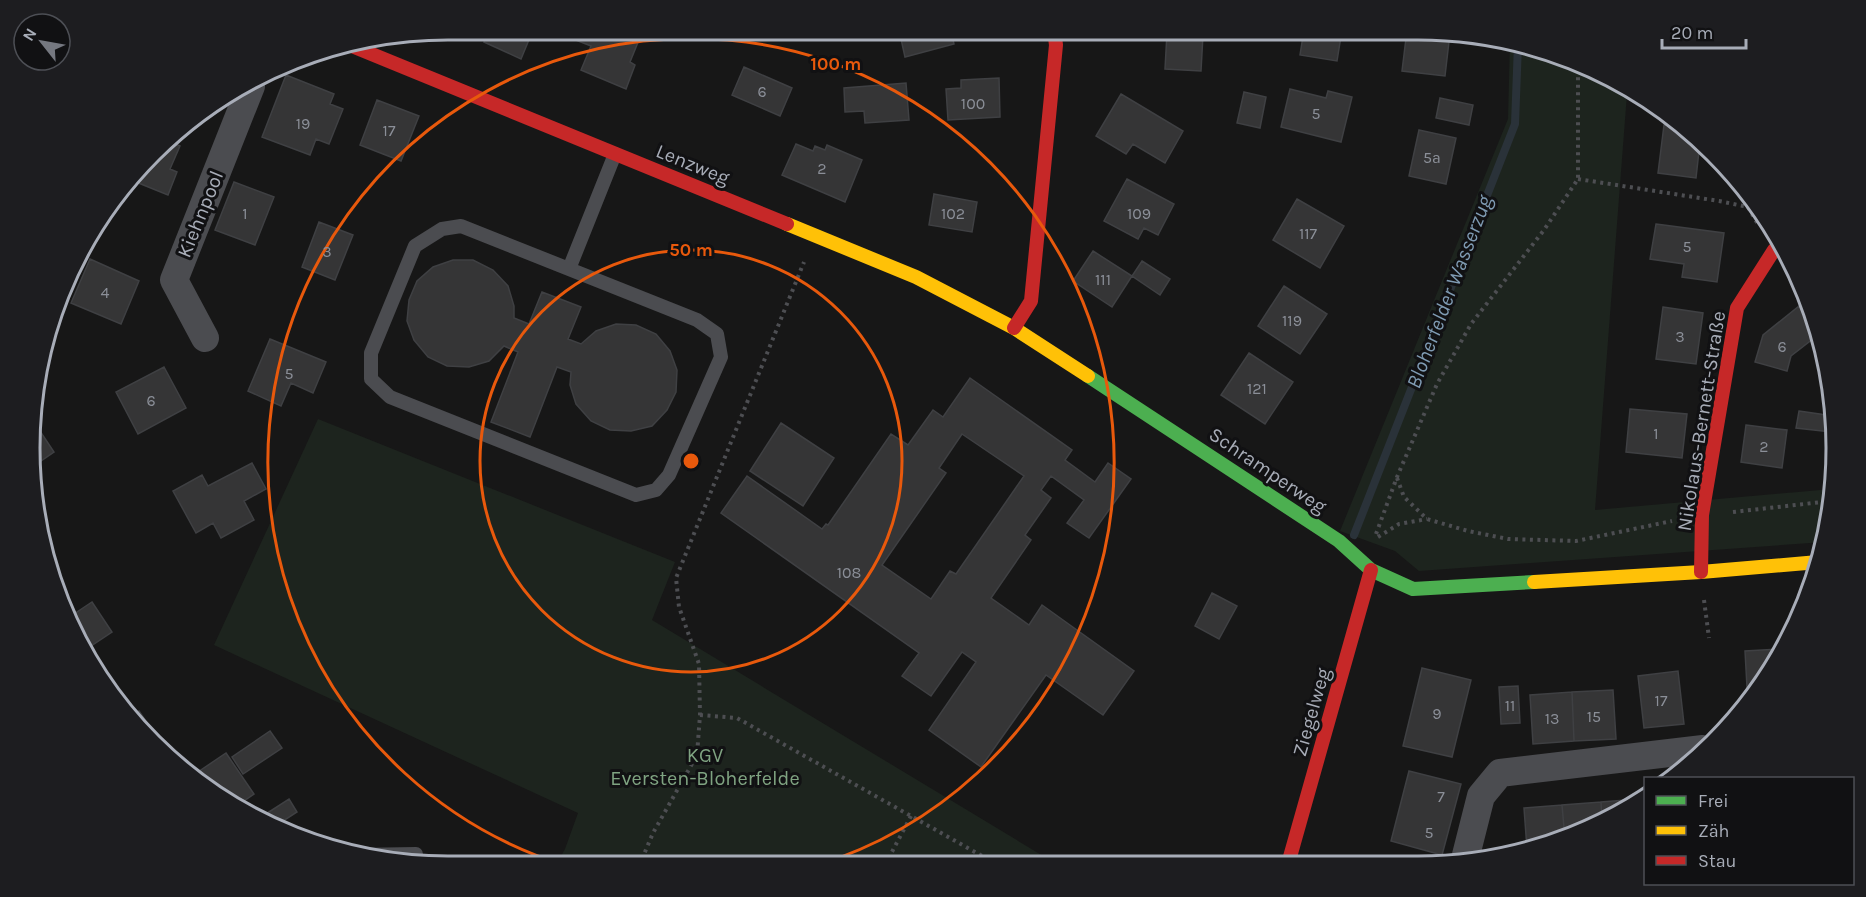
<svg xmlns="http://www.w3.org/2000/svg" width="1866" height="897" font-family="Karla,sans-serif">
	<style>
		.green { fill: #1d241e }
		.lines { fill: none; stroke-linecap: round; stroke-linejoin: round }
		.stream { stroke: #2a3239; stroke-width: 8 }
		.building { fill: #353536; stroke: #3f4043; stroke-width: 1.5; fill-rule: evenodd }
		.path { stroke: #4d4e52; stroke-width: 4; stroke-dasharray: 3 4.5; stroke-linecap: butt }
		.lane { stroke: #4b4c50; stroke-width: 14 }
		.street { stroke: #4b4c50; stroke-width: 28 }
		.fast { stroke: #4caf50; stroke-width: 14 }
		.slow { stroke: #ffc107; stroke-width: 14 }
		.jam { stroke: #c62828; stroke-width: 14 }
		.ring { fill: none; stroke: #e8590c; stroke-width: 3 }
		.labels { text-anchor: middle; stroke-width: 6; stroke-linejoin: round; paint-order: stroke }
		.number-label { font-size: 16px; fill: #8b8f98 }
		.street-label { font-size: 20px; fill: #a8adb8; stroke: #111113 }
		.park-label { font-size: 20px; fill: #7fa381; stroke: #111113 }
		.water-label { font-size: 21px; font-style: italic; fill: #7f9bb3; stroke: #111113 }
		.rim { fill: none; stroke: #a8adb8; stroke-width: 3 }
		.centre { fill: #e8590c; stroke: #111113; stroke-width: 3 }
		.ring-label { font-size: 18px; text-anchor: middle; font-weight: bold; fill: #e8590c; stroke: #111113; stroke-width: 6; stroke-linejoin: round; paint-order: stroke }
	</style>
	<rect width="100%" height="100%" fill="#171717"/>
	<!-- green -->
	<path class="green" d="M1510,41L1578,62L1640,95L1627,94L1595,510L1832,489L1828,530L1824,542L1419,571L1395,551L1340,531L1508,119Z
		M318,419L675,562L652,620L1058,865L555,867L565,849L578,813L214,645Z"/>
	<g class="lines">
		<!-- stream -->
		<path class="stream" d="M1354,535L1515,124L1518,44"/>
	</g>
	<!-- building -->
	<path class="building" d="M489,30H533L521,59L484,42Z
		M559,30H643L630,62L635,65L626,89L581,70L591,46L558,33Z
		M899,30H974L952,35L954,44L905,57Z
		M1304,30H1342L1337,61L1300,55Z
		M1407,30L1450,33L1445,76L1402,71Z
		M1167,33L1203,35L1201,71L1165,69Z
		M744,67L792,88L780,116L732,95Z
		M286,75L334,94L330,104L343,109L329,144L316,139L310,155L262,137Z
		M999,78L1000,117L948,120L946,89L961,88V80Z
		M906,83L909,120L865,123L864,111L845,112L844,88Z
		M1290,89L1326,98L1328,91L1352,97L1341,142L1281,127Z
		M1244,92L1266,97L1260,128L1237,123Z
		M1121,94L1183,131L1165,163L1133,144L1126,154L1096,136Z
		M1440,98L1473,105L1469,125L1436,118Z
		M377,100L419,116L401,161L360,145Z
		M1664,125L1683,127L1700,142L1696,178L1658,173Z
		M1419,130L1456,138L1446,184L1409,176Z
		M170,142L180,146L170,169L177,172L168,195L136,182L139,175Z
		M796,144L813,151L815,146L825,150L827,145L862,160L845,202L782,175Z
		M1127,179L1174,204L1158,235L1144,228L1138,239L1104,221Z
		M234,182L274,197L255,245L215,230Z
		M934,194L977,202L972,232L929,225Z
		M1297,199L1344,226L1320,268L1273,240Z
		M319,222L353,235L335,280L302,267Z
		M1656,224L1724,233L1717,282L1682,277L1684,264L1650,259Z
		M1093,251L1132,276L1112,307L1073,281Z
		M90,259L139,281L121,324L71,303Z
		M453,260H473L493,270L508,286L514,306V318L529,324L542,292L581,307L568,339L581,344L596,331L616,324L636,325L656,334L670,351L677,370L676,392L667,410L652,426L631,431L610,430L591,421L576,404L570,385L571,372L557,367L530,437L491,422L518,352L504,346L489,361L469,367L447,366L428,357L414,340L407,321L409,300L417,281L433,267Z
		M1142,261L1170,279L1160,295L1132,276Z
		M1284,286L1327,314L1300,354L1258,326Z
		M1799,306L1816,327L1818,335L1791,356L1787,371L1755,362L1763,335Z
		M1663,307L1703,313L1696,364L1656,359Z
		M270,339L326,362L313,393L291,383L281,406L248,391Z
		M1249,353L1293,382L1265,424L1221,395Z
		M164,367L186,408L138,434L116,392Z
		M970,378L1072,450L1065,460L1095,482L1108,463L1131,479L1089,538L1067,523L1084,500L1051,476L1041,490L1051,498L1025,535L1031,540L991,598L1029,625L1042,605L1134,671L1103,715L1046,675L981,767L929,730L976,662L962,652L931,696L902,676L919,653L721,513L747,476L822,529L826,524L828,525L891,434L908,445L933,410L943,417ZM962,434L1024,476L956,574L950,571L931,599L882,565L946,473L939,468Z
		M1630,409L1687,414L1682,458L1626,452Z
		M1799,411L1833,416L1831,432L1796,428Z
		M781,423L834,458L803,506L750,471Z
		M36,425L54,452L35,465Z
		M1746,425L1787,430L1782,468L1741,462Z
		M252,463L266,489L244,501L254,520L221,538L213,523L196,533L173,491L202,475L208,486Z
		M1212,593L1237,606L1219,639L1195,626Z
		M92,602L112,632L85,650L73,634L68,618Z
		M1781,649L1750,703L1748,705L1745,651Z
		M1422,668L1471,680L1452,757L1403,746Z
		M1678,671L1684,724L1644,728L1638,676Z
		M1518,686L1520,723L1501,724L1499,687Z
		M1613,690L1616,739L1574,741L1572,692Z
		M1572,692L1574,741L1533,744L1530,695Z
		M139,711L170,757L169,758L153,745L132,716Z
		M270,731L282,748L243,774L232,757Z
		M226,753L254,794L235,807L216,796L192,776Z
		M1409,771L1461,784L1442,855L1391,841Z
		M289,799L297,812L274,827L258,819Z
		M1639,799V800L1602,821L1601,802Z
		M1601,802L1602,821L1578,835L1565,839L1562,805Z
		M1562,805L1565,839L1527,849L1524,808Z"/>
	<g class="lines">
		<!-- path -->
		<path class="path" d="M1578,179L1719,201L1748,207L1759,226
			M1397,478L1404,497L1427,519L1468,531L1508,539L1576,541L1672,521
			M1733,512L1831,501
			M1376,534L1397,477L1437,384L1471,324L1544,230L1578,179V62
			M1378,537L1399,524L1427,519
			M1704,600L1709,638
			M700,715L737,718L998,865
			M885,865L911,816
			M639,866L653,833L697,755L700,715L699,664L679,607L676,578L804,262"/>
		<!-- lane -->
		<path class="lane" d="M569,269L697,320L717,334L721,357L669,475L656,490L636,495L390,397L371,379V353L415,246L442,229L461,226L569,269L615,154
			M355,855L416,854"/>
		<!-- street -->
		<path class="street" d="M205,338L174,280L251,86
			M1464,863L1481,796L1500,773L1703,749"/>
		<!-- fast -->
		<path class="fast" d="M1088,376L1339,541L1371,570L1413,589L1534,582"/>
		<!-- slow -->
		<path class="slow" d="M787,224L916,277L1014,328L1088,376
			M1534,582L1701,572L1818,562"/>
		<!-- jam -->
		<path class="jam" d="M352,46L787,224
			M1014,328L1031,301L1056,45L1054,30
			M1701,572L1702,515L1737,308L1774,250L1781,245
			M1288,864L1371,570"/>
	</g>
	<!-- distance rings -->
	<g class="ring">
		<circle cx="691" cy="461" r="211"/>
		<path d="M567 866A423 423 0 1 1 815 866"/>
	</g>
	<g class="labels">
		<!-- number labels -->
		<g class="number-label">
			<text x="762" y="97">6</text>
			<text x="973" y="109">100</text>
			<text x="1316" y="119">5</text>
			<text x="303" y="129">19</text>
			<text x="389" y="136">17</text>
			<text x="1432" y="163">5a</text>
			<text x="822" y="174">2</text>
			<text x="245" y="219">1</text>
			<text x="953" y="219">102</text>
			<text x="1139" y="219">109</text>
			<text x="1308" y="239">117</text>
			<text x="1687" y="252">5</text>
			<text x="327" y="257">3</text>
			<text x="1103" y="285">111</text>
			<text x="105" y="298">4</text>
			<text x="1292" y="326">119</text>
			<text x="1680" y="342">3</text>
			<text x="1782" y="352">6</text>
			<text x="289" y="379">5</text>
			<text x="1257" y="394">121</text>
			<text x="151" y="406">6</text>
			<text x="1656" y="439">1</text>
			<text x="1764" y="452">2</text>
			<text x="849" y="578">108</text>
			<text x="1661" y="706">17</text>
			<text x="1510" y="711">11</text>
			<text x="1437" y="719">9</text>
			<text x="1594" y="722">15</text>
			<text x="1552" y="724">13</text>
			<text x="1441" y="802">7</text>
			<text x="1429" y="838">5</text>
		</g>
		<!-- street labels -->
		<g class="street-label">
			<text transform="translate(693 164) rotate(22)" y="7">Lenzweg</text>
			<text transform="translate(200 214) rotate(-68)" y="7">Kiehnpool</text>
			<text transform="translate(1701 421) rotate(-81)" y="7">Nikolaus-Bernett-Straße</text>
			<text transform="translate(1268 470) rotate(34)" y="7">Schramperweg</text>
			<text transform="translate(1311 712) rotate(-74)" y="7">Ziegelweg</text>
		</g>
		<!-- park labels -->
		<g class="park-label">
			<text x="705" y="762">KGV<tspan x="705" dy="23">Eversten-Bloherfelde</tspan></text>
		</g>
		<!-- water labels -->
		<g class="water-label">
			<text transform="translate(1449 292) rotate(-69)" y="7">Bloherfelder Wasserzug</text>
		</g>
	</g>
	<!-- crop -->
	<path d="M0 0H1866V897H0ZM448 40H1418A408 408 0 0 1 1826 448V448A408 408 0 0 1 1418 856H448A408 408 0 0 1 40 448V448A408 408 0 0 1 448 40Z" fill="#1d1d20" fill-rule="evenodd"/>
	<path class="rim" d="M448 40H1418A408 408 0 0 1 1826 448V448A408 408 0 0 1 1418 856H448A408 408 0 0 1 40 448V448A408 408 0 0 1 448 40Z"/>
	<circle cx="691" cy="461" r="9" class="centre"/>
	<g class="ring-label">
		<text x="836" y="70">100 m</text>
		<text x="691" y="256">50 m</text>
	</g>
	<!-- legend -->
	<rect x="1644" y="777" width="210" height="108" fill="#111113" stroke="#4d4f55" stroke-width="1.5"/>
	<rect x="1656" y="796" width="30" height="9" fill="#4caf50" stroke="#4d4f55" stroke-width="1.5"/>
	<text x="1698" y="807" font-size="18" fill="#a8adb8">Frei</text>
	<rect x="1656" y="826" width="30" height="9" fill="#ffc107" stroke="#4d4f55" stroke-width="1.5"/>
	<text x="1698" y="837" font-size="18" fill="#a8adb8">Zäh</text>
	<rect x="1656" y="856" width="30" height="9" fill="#c62828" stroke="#4d4f55" stroke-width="1.5"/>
	<text x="1698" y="867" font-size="18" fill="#a8adb8">Stau</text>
	<!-- north arrow -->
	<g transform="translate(42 42) rotate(301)"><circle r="28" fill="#111113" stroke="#4d4f55" stroke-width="1.5"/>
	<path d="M0-4.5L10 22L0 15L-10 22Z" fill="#757880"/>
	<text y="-9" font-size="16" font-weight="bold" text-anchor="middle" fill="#a8adb8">N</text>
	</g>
	<!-- scale -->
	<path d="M1662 39v9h84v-9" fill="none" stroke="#a8adb8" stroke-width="3"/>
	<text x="1671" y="39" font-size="18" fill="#a8adb8" stroke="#111113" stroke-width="4.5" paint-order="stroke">20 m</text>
</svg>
